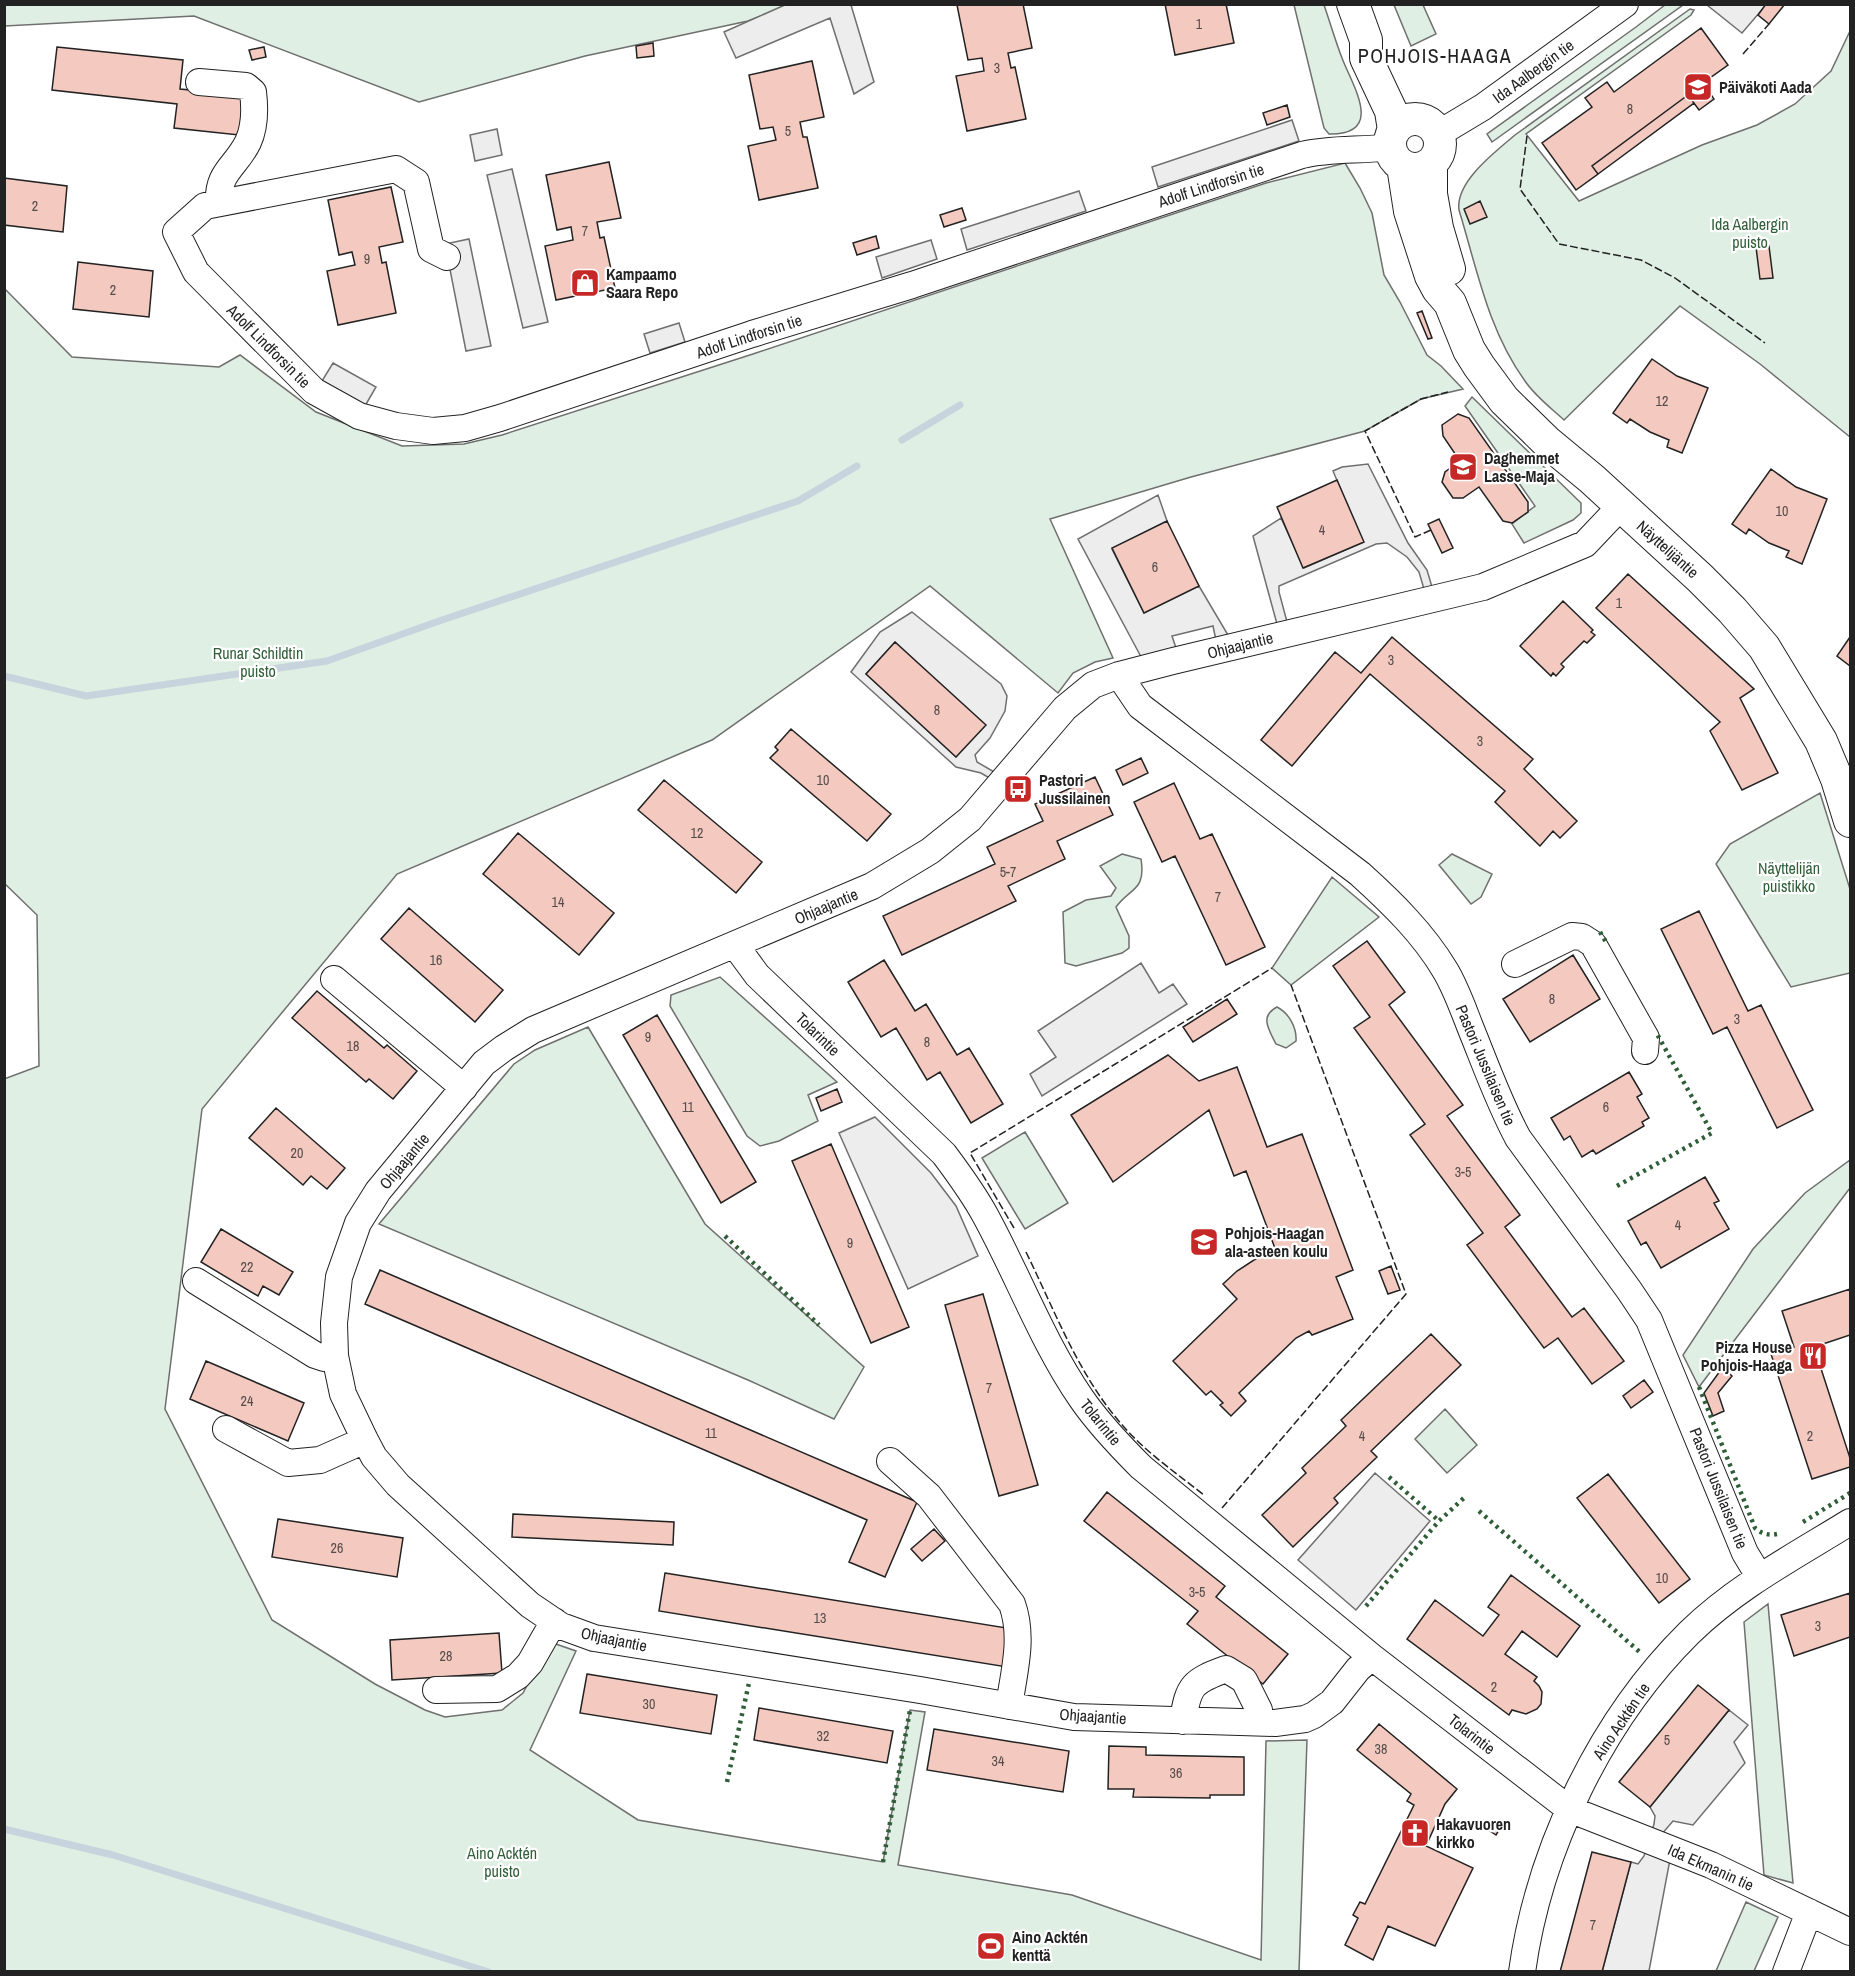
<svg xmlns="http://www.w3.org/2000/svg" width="1855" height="1976" font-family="'Archivo Narrow',sans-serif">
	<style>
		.green { fill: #e0efe3; stroke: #6f6f6f; stroke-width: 1.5 }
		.parking { fill: #ededed; stroke: #6f6f6f; stroke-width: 1.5; fill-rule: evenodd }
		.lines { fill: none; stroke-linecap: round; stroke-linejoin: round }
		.stream { stroke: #c7d3dd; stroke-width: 7 }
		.building { fill: #f3c9c0; stroke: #222; stroke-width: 1.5 }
		.minor-casing { stroke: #222; stroke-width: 28 }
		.major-casing { stroke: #222; stroke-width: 34 }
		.minor { stroke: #fff; stroke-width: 26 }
		.major { stroke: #fff; stroke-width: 32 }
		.hedge { stroke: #2f5e38; stroke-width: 4.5; stroke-dasharray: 3 4.5; stroke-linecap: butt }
		.fence { stroke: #222; stroke-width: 1.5; stroke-dasharray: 8 3; stroke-linecap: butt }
		.labels { text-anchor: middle; stroke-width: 4.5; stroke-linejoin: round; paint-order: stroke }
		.number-label { font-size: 14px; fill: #564c4a }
		.street-label { font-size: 16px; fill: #222; stroke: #fff }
		.poi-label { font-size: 16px; font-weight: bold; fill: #222; stroke: #fff; text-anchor: start }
		.park-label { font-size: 16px; fill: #2f5e38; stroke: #fff }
		.quarter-label { font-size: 20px; letter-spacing: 1.5px; fill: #222; stroke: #fff }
	</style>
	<rect width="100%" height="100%" fill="#fff"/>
	<!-- green -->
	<path class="green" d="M5,4H787V5L748,21L585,56L419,102L194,16L5,26Z
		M1294,5H1324C1330,22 1335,40 1342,58C1352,85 1386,135 1329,134L1324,128Z
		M1394,5H1423L1436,34L1411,46Z
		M1665,5H1683L1492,142L1487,134L1636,27Z
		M1690,9L1694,10L1691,15L1526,134L1579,201L1702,145L1757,125L1795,104L1831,71L1850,31V437L1760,364L1680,306L1564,420C1551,408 1535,396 1525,381C1488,330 1477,269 1459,210C1455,182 1495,152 1515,135Z
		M1345,163L1360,188L1372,213L1384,275L1400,302L1427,355L1441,366L1463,389L1421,399L1365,431L1191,477L1050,519L1113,658L1095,662L1073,673L1058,693L930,586L712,740L397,874L202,1109L165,1409L272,1620L375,1684L425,1710L445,1717L502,1710L523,1693L550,1642L576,1651L530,1750L638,1820L883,1862L910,1710L925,1712L898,1865L1072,1895L1261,1960L1266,1741L1307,1740L1299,1971H5L4,1079L39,1066L37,915L4,883L5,289L72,357L219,367L240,355L316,412L402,446L464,444L502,435L756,353L1266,183Z
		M1472,397L1581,503V513L1573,520L1524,543L1512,524L1535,506L1465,406Z
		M1820,793L1850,889V973L1791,987L1716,864L1730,844Z
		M1122,854L1141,859C1146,891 1131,887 1116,907L1129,936V948L1122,953L1076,966L1065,963L1063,912L1086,900L1111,896L1116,888L1100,866Z
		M1452,854L1492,874L1481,897L1471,904L1439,865Z
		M1332,877L1379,917L1291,985L1272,968Z
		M720,977L837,1082L808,1095L818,1121L779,1141L760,1146L747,1136L670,1006L671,995Z
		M1277,1007C1289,1013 1297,1028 1296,1041L1286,1048L1276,1044C1269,1030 1259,1016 1277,1007Z
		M588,1027L705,1224L864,1367L834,1419L748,1380L379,1224L514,1064L535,1050Z
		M1025,1132L1068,1203L1025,1229L982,1158Z
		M1850,1160V1188L1699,1387L1683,1355L1753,1249L1805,1193Z
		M1445,1409L1477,1445L1447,1473L1415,1439Z
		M1768,1604L1793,1883L1764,1875L1744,1622Z
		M1746,1902L1778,1917L1754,1971H1716Z"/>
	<!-- parking -->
	<path class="parking" d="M787,4L851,5L874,82L854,94L830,18L736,58L724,32Z
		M1707,5H1766L1742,33Z
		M1292,120L1299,141L1158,187L1152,167Z
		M497,129L502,155L475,161L470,135Z
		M512,169L548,322L523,328L487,175Z
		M1079,191L1086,211L967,250L961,229Z
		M469,239L491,346L466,351L445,244Z
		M931,240L937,259L882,278L876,257Z
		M679,323L685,342L650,353L644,334Z
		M333,363L376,387L365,406L322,381Z
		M1368,464L1408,543L1427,570L1432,587L1424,589L1419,572L1407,557L1387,543L1376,544L1279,586V592L1290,633L1280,635L1253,536L1281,518L1304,568L1363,542L1333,471L1342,467Z
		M1158,495L1167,521L1112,549L1144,613L1199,586L1228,635L1218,650L1213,626L1172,636L1176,648L1147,668L1078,539Z
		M912,612L1001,684L1007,696L1005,711L990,738L975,755L977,762L996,773L991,779L981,773L956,767L851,672L880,632ZM895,642L985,725L956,757L866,674Z
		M1141,963L1159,993L1173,984L1187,1004L1042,1096L1030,1074L1056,1057L1038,1031Z
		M875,1117L931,1173L956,1206L978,1256L908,1289L839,1133Z
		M1375,1473L1430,1521L1356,1610L1298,1560Z
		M1729,1710L1748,1725L1734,1742L1745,1763L1693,1825L1673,1821L1655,1842L1672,1849L1649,1971L1602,1972L1631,1862L1638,1864L1644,1856L1654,1824L1655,1816L1650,1807Z"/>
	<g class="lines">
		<!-- stream -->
		<path class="stream" d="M902,440L960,405
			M4,676L86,696L327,661L439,621L798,501L857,466
			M4,1829L113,1855L489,1972"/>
	</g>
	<!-- building -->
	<path class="building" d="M961,4H1023L1032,48L1008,53L1011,68L1015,67L1026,119L967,131L956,76L984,71L982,58L968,60L957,5Z
		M1165,4H1226L1234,43L1175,55Z
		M1766,4H1785L1769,24L1758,15Z
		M1701,28L1728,65L1703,83L1714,99L1699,110L1688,95L1592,166L1598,174L1576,190L1542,143L1592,107L1585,98L1607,82L1614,92Z
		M653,43L654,56L637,58L636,46Z
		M57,47L183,60L180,89L244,95L239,135L174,128L177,104L52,90Z
		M264,47L266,57L252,60L249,50Z
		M812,61L824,117L800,122L803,137H807L818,188L759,200L748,146L776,140L773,127L760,129L749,75Z
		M1688,95L1694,103L1598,174L1592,166Z
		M1287,105L1290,117L1267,125L1263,113Z
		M609,162L621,218L597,222L600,238L604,237L615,288L556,300L545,246L573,240L571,227L557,230L546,175Z
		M4,178L67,186L63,232L4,225Z
		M391,187L403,242L379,247L382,263L386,262L396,313L338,325L327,271L355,265L352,252L339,255L328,200Z
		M1480,201L1487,217L1470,224L1464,209Z
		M962,208L966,220L944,227L940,215Z
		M876,236L879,248L857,255L853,243Z
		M1769,246L1773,278L1760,279L1756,247Z
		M78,262L153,271L149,317L73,309Z
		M1422,311L1432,338L1428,339L1417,313Z
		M1652,359L1677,376L1708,388L1682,453L1667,447L1669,440L1650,432L1630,419L1627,423L1613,413Z
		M1458,414L1469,418L1528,502V512L1512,523L1503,521L1479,487L1463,498H1453L1442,482L1445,472L1460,461L1443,436L1442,425Z
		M1771,469L1796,487L1827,499L1802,564L1786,557L1789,551L1769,543L1749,529L1746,534L1732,524Z
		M1337,480L1364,542L1303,568L1277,507Z
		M1439,519L1453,548L1442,553L1428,524Z
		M1167,521L1199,586L1144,613L1112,548Z
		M1628,574L1754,689L1740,698L1778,773L1742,790L1710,731L1720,722L1596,608Z
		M1563,601L1593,630L1591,632L1595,635L1587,643L1584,641L1561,664L1564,667L1556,676L1553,673L1551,676L1520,646Z
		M1392,637L1533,759L1524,769L1577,821L1560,838L1553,831L1540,846L1495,802L1505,791L1370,674L1292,766L1261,740L1335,652L1361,673Z
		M1850,637V666L1837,656Z
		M895,642L986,725L956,757L866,674Z
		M791,729L891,814L867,841L770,758L778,750L775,747Z
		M1141,758L1148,773L1123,785L1116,770Z
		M1095,777L1113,815L1057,841L1065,859L1008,886L1016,901L902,955L883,916L995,864L987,847L1043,821L1035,804Z
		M664,780L762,862L736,893L638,810Z
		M1174,783L1200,839L1212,834L1265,947L1226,965L1175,856L1162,862L1134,802Z
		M518,833L614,913L579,955L483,874Z
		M409,908L503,990L475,1022L381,939Z
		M1699,911L1748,1011L1761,1005L1813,1110L1777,1128L1727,1027L1713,1034L1661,929Z
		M1367,941L1405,992L1389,1005L1463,1105L1447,1116L1520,1215L1505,1227L1572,1317L1584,1308L1624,1361L1592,1384L1558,1338L1544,1348L1467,1245L1483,1233L1410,1135L1425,1124L1354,1028L1370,1017L1333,966Z
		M1573,955L1600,999L1530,1042L1503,999Z
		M884,960L915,1011L926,1004L957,1055L969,1048L1003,1104L971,1123L940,1072L927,1080L896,1028L881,1037L848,982Z
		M317,991L384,1048L387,1045L417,1071L393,1099L369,1079L366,1082L292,1018Z
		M1227,999L1237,1014L1193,1042L1183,1027Z
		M657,1015L756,1182L721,1203L623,1035Z
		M1168,1055L1199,1081L1237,1067L1267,1147L1302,1134L1353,1270L1336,1277L1353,1319L1312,1335L1309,1331L1296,1338L1239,1393L1246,1401L1231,1416L1220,1405L1223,1403L1211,1391L1206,1395L1173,1361L1237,1299L1223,1284L1237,1271L1257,1258L1276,1251L1246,1171L1234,1176L1209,1110L1113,1182L1071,1115Z
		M1629,1072L1642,1094L1637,1097L1649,1118L1642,1122L1644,1126L1596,1154L1593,1150L1582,1157L1570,1136L1564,1140L1551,1118Z
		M837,1089L842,1102L821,1111L816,1098Z
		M276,1108L345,1168L327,1189L311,1176L303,1185L249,1138Z
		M831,1144L909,1327L871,1343L792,1161Z
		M1705,1177L1719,1201L1714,1203L1729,1229L1661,1268L1646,1242L1641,1245L1628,1221Z
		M221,1229L293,1272L279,1295L263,1286L258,1296L201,1262Z
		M1391,1266L1400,1290L1388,1294L1379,1271Z
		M380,1270L917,1502L885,1577L849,1562L867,1520L365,1304Z
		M1850,1289V1335L1814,1347L1850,1458V1467L1812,1479L1771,1354L1794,1347L1782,1311Z
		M983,1294L1038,1485L999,1496L945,1305Z
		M1431,1334L1461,1365L1371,1451L1377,1457L1334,1498L1338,1503L1293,1547L1262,1515L1306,1473L1302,1468L1346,1426L1341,1420Z
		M206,1361L304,1403L288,1441L190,1399Z
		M1723,1367L1732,1376L1718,1393L1724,1411L1713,1416L1704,1393Z
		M1644,1380L1653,1392L1631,1408L1623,1396Z
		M1608,1474L1690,1579L1659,1603L1577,1498Z
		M1107,1492L1225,1586L1216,1597L1288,1654L1263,1684L1187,1624L1198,1611L1084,1521Z
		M513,1514L674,1522L673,1545L512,1537Z
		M278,1519L403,1538L397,1577L272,1557Z
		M934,1529L945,1541L922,1561L911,1549Z
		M665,1573L1013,1629L1007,1667L659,1611Z
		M1511,1575L1580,1626L1557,1657L1522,1631L1505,1654L1537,1677L1534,1681L1539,1686L1542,1692L1541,1704L1537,1709L1526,1714L1512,1710L1509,1715L1407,1639L1435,1600L1483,1636L1499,1615L1488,1607Z
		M1850,1593V1637L1794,1656L1781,1615Z
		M499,1633L502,1673L392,1680L390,1640Z
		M587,1674L717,1695L711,1734L580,1713Z
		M1698,1685L1729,1710L1650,1807L1619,1782Z
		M759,1708L893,1731L887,1763L754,1740Z
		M1379,1724L1457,1789L1445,1804L1426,1846L1473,1868L1435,1946L1388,1926L1373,1960L1345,1945L1358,1918L1353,1915L1360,1902L1365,1904L1414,1805L1407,1801L1411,1794L1357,1750Z
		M934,1729L1069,1751L1063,1792L927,1770Z
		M1109,1746L1146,1747V1755L1244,1757V1795H1210V1798L1133,1797L1134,1789H1108Z
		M1496,1822L1502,1825L1496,1835L1490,1831Z
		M1592,1852L1631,1862L1602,1972H1560Z"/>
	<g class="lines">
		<!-- minor casing -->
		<g class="minor-casing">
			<path id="minor" d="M199,82L246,86L253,92C255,108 255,127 248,142C236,167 217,172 219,203
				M1438,134L1483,107L1625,4
				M447,257L431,249L416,182L396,169L205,206L176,232L196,272L314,391L359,416L396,426L433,431L465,428L500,418L752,334L912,285L1302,155C1331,148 1361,151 1390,147
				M1119,675L1140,706L1360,874C1391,902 1423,933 1445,970C1456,988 1463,1009 1471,1029C1486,1066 1499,1103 1518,1138L1629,1290L1649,1320L1745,1553L1759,1576
				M735,945L757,975L944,1154C959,1174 973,1193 985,1215C1018,1275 1042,1341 1081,1398C1098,1423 1120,1446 1141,1467L1372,1657L1569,1809L1711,1865L1850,1932
				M1515,964L1572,936L1582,937L1593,944L1646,1038L1645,1051
				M334,979L464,1088
				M196,1281L315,1355L324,1358L335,1356
				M226,1429L288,1463L320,1460L365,1440
				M890,1461L929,1496L1012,1604C1024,1637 1014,1672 1009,1706
				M1372,1657L1358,1669L1332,1702L1314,1715L1305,1719L1275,1723L1240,1722L1074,1717L920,1690L594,1638L561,1626L530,1605L398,1485L374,1457L365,1440L343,1394L335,1356L334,1323L339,1277L358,1223L378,1191L484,1063L504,1048L533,1030L872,886L930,851L970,819L1065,708L1093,685L1119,675L1173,661L1483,587L1585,544L1621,506
				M436,1690L497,1689L518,1676L530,1663L554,1621
				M1183,1721C1188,1685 1193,1681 1226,1669L1244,1680L1259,1710L1260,1722
				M1522,1972C1539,1849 1601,1720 1689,1633C1736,1587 1795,1556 1850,1522
				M1786,1972L1809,1912"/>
		</g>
		<!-- major casing -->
		<g class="major-casing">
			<path id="major" d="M1353,4L1366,40V58L1391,111L1394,130
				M1390 144a25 25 0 1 1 50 0a25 25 0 1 1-50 0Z
				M1431,164V194L1437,228L1449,269
				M1403,166L1410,211L1431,276L1438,289L1450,303L1469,350L1479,366L1504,400L1546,441L1592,479L1700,578L1732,610L1764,647L1821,741L1837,779L1850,821"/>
		</g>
		<!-- minor -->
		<use href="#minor" class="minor"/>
		<!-- major -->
		<use href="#major" class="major"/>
		<!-- hedge -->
		<path class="hedge" d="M1600,932L1606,942
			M1617,1186L1712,1133L1657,1034
			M725,1236L819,1325
			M1699,1387L1755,1528C1763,1535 1771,1536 1781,1533
			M1389,1477L1439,1521
			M1479,1511L1642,1654
			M1803,1522L1850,1493
			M1366,1606L1439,1521L1466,1496
			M727,1782L749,1683
			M883,1862L910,1710"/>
		<!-- fence -->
		<path class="fence" d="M1743,54L1769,24
			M1527,136L1520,189L1559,244L1641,260L1675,278L1765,343
			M1431,530L1415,537L1365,431L1421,399L1448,392
			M1014,1228L970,1153L1272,968
			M1026,1252C1055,1311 1079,1377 1124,1427C1147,1453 1176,1473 1204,1495
			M1222,1508L1406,1294L1291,985"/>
	</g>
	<!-- icons -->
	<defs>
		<g id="school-square" transform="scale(1.5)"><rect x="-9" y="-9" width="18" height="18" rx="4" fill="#c62828" stroke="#fff"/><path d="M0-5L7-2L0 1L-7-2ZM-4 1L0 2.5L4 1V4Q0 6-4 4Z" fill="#fff"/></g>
		<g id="shop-square" transform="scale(1.5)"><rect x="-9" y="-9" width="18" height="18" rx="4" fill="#c62828" stroke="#fff"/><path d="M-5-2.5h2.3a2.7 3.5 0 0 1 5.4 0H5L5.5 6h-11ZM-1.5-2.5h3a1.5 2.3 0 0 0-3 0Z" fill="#fff"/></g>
		<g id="bus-square" transform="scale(1.5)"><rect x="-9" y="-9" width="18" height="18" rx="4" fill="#c62828" stroke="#fff"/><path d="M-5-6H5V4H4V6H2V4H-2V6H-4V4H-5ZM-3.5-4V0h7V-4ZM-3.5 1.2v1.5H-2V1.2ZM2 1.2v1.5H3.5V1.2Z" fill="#fff"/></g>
		<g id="restaurant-square" transform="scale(1.5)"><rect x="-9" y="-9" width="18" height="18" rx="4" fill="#c62828" stroke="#fff"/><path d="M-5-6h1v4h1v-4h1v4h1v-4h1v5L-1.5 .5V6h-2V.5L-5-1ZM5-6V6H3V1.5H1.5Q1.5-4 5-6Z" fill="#fff"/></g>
		<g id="church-square" transform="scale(1.5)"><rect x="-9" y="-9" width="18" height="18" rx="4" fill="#c62828" stroke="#fff"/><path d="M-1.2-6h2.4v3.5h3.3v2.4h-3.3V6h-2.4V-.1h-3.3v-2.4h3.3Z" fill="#fff"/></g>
		<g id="stadium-square" transform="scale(1.5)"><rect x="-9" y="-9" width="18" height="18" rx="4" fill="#c62828" stroke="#fff"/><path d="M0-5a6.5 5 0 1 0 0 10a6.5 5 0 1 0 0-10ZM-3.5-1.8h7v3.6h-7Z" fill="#fff"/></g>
	</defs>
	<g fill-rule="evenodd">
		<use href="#school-square" x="1698" y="87"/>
		<use href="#shop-square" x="585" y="283"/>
		<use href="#school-square" x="1463" y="467"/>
		<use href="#bus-square" x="1018" y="789"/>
		<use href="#school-square" x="1204" y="1242"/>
		<use href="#restaurant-square" x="1813" y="1356"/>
		<use href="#church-square" x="1415" y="1833"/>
		<use href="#stadium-square" x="991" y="1946"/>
	</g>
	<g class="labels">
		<!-- number labels -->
		<g class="number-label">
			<text x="1199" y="29">1</text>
			<text x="997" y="73">3</text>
			<text x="1630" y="114">8</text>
			<text x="788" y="136">5</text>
			<text x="35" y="211">2</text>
			<text x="585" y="236">7</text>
			<text x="367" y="264">9</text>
			<text x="113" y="295">2</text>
			<text x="1662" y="406">12</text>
			<text x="1782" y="516">10</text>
			<text x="1322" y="535">4</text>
			<text x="1155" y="572">6</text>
			<text x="1619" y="608">1</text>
			<text x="1391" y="665">3</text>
			<text x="937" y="715">8</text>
			<text x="1480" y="746">3</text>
			<text x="823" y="785">10</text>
			<text x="697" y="838">12</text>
			<text x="1008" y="877">5-7</text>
			<text x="1218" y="902">7</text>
			<text x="558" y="907">14</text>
			<text x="436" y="965">16</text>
			<text x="1552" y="1004">8</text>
			<text x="1737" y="1024">3</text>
			<text x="648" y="1042">9</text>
			<text x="927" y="1047">8</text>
			<text x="353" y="1051">18</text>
			<text x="688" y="1112">11</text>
			<text x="1606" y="1112">6</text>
			<text x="297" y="1158">20</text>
			<text x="1463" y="1177">3-5</text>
			<text x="1678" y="1230">4</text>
			<text x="850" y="1248">9</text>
			<text x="247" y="1272">22</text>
			<text x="989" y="1393">7</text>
			<text x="247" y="1406">24</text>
			<text x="711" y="1438">11</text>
			<text x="1362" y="1441">4</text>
			<text x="1810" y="1441">2</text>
			<text x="337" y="1553">26</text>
			<text x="1662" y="1583">10</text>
			<text x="1197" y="1597">3-5</text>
			<text x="820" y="1623">13</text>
			<text x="1818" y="1631">3</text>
			<text x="446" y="1661">28</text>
			<text x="1494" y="1692">2</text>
			<text x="649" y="1709">30</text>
			<text x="823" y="1741">32</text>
			<text x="1667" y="1745">5</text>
			<text x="1381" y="1754">38</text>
			<text x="998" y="1766">34</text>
			<text x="1176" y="1778">36</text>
			<text x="1593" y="1930">7</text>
		</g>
		<!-- street labels -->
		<g class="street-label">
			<text transform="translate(1533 71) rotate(-36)" y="6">Ida Aalbergin tie</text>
			<text transform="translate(1211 185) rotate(-18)" y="6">Adolf Lindforsin tie</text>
			<text transform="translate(749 336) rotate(-18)" y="6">Adolf Lindforsin tie</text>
			<text transform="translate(269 346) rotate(45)" y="6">Adolf Lindforsin tie</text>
			<text transform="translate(1668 549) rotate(42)" y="6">Näyttelijäntie</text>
			<text transform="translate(1240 645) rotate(-14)" y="6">Ohjaajantie</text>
			<text transform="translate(826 906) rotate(-23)" y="6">Ohjaajantie</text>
			<text transform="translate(818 1034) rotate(44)" y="6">Tolarintie</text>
			<text transform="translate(1486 1065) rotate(67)" y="6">Pastori Jussilaisen tie</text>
			<text transform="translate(404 1161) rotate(-50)" y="6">Ohjaajantie</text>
			<text transform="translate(1101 1422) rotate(51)" y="6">Tolarintie</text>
			<text transform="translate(1719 1488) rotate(68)" y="6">Pastori Jussilaisen tie</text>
			<text transform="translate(614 1639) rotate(12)" y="6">Ohjaajantie</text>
			<text transform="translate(1093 1716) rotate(4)" y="6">Ohjaajantie</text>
			<text transform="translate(1621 1721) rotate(-56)" y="6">Aino Acktén tie</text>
			<text transform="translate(1472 1734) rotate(38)" y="6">Tolarintie</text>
			<text transform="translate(1711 1867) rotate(24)" y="6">Ida Ekmanin tie</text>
		</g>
		<!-- poi labels -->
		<g class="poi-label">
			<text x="1719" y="93">Päiväkoti Aada</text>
			<text x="606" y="280">Kampaamo<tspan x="606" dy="18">Saara Repo</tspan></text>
			<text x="1484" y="464">Daghemmet<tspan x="1484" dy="18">Lasse-Maja</tspan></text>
			<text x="1039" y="786">Pastori<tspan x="1039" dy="18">Jussilainen</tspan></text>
			<text x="1225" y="1239">Pohjois-Haagan<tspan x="1225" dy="18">ala-asteen koulu</tspan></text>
			<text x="1792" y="1353" text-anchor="end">Pizza House<tspan x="1792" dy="18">Pohjois-Haaga</tspan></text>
			<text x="1436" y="1830">Hakavuoren<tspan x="1436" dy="18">kirkko</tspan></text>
			<text x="1012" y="1943">Aino Acktén<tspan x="1012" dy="18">kenttä</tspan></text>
		</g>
		<!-- park labels -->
		<g class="park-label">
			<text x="1750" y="230">Ida Aalbergin<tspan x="1750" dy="18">puisto</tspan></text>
			<text x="258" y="659">Runar Schildtin<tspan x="258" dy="18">puisto</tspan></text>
			<text x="1789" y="874">Näyttelijän<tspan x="1789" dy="18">puistikko</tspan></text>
			<text x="502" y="1859">Aino Acktén<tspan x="502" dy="18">puisto</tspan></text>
		</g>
		<!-- quarter labels -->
		<g class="quarter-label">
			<text x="1435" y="63">POHJOIS-HAAGA</text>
		</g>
	</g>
	<!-- border -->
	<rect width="1855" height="1976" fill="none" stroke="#222222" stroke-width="12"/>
</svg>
